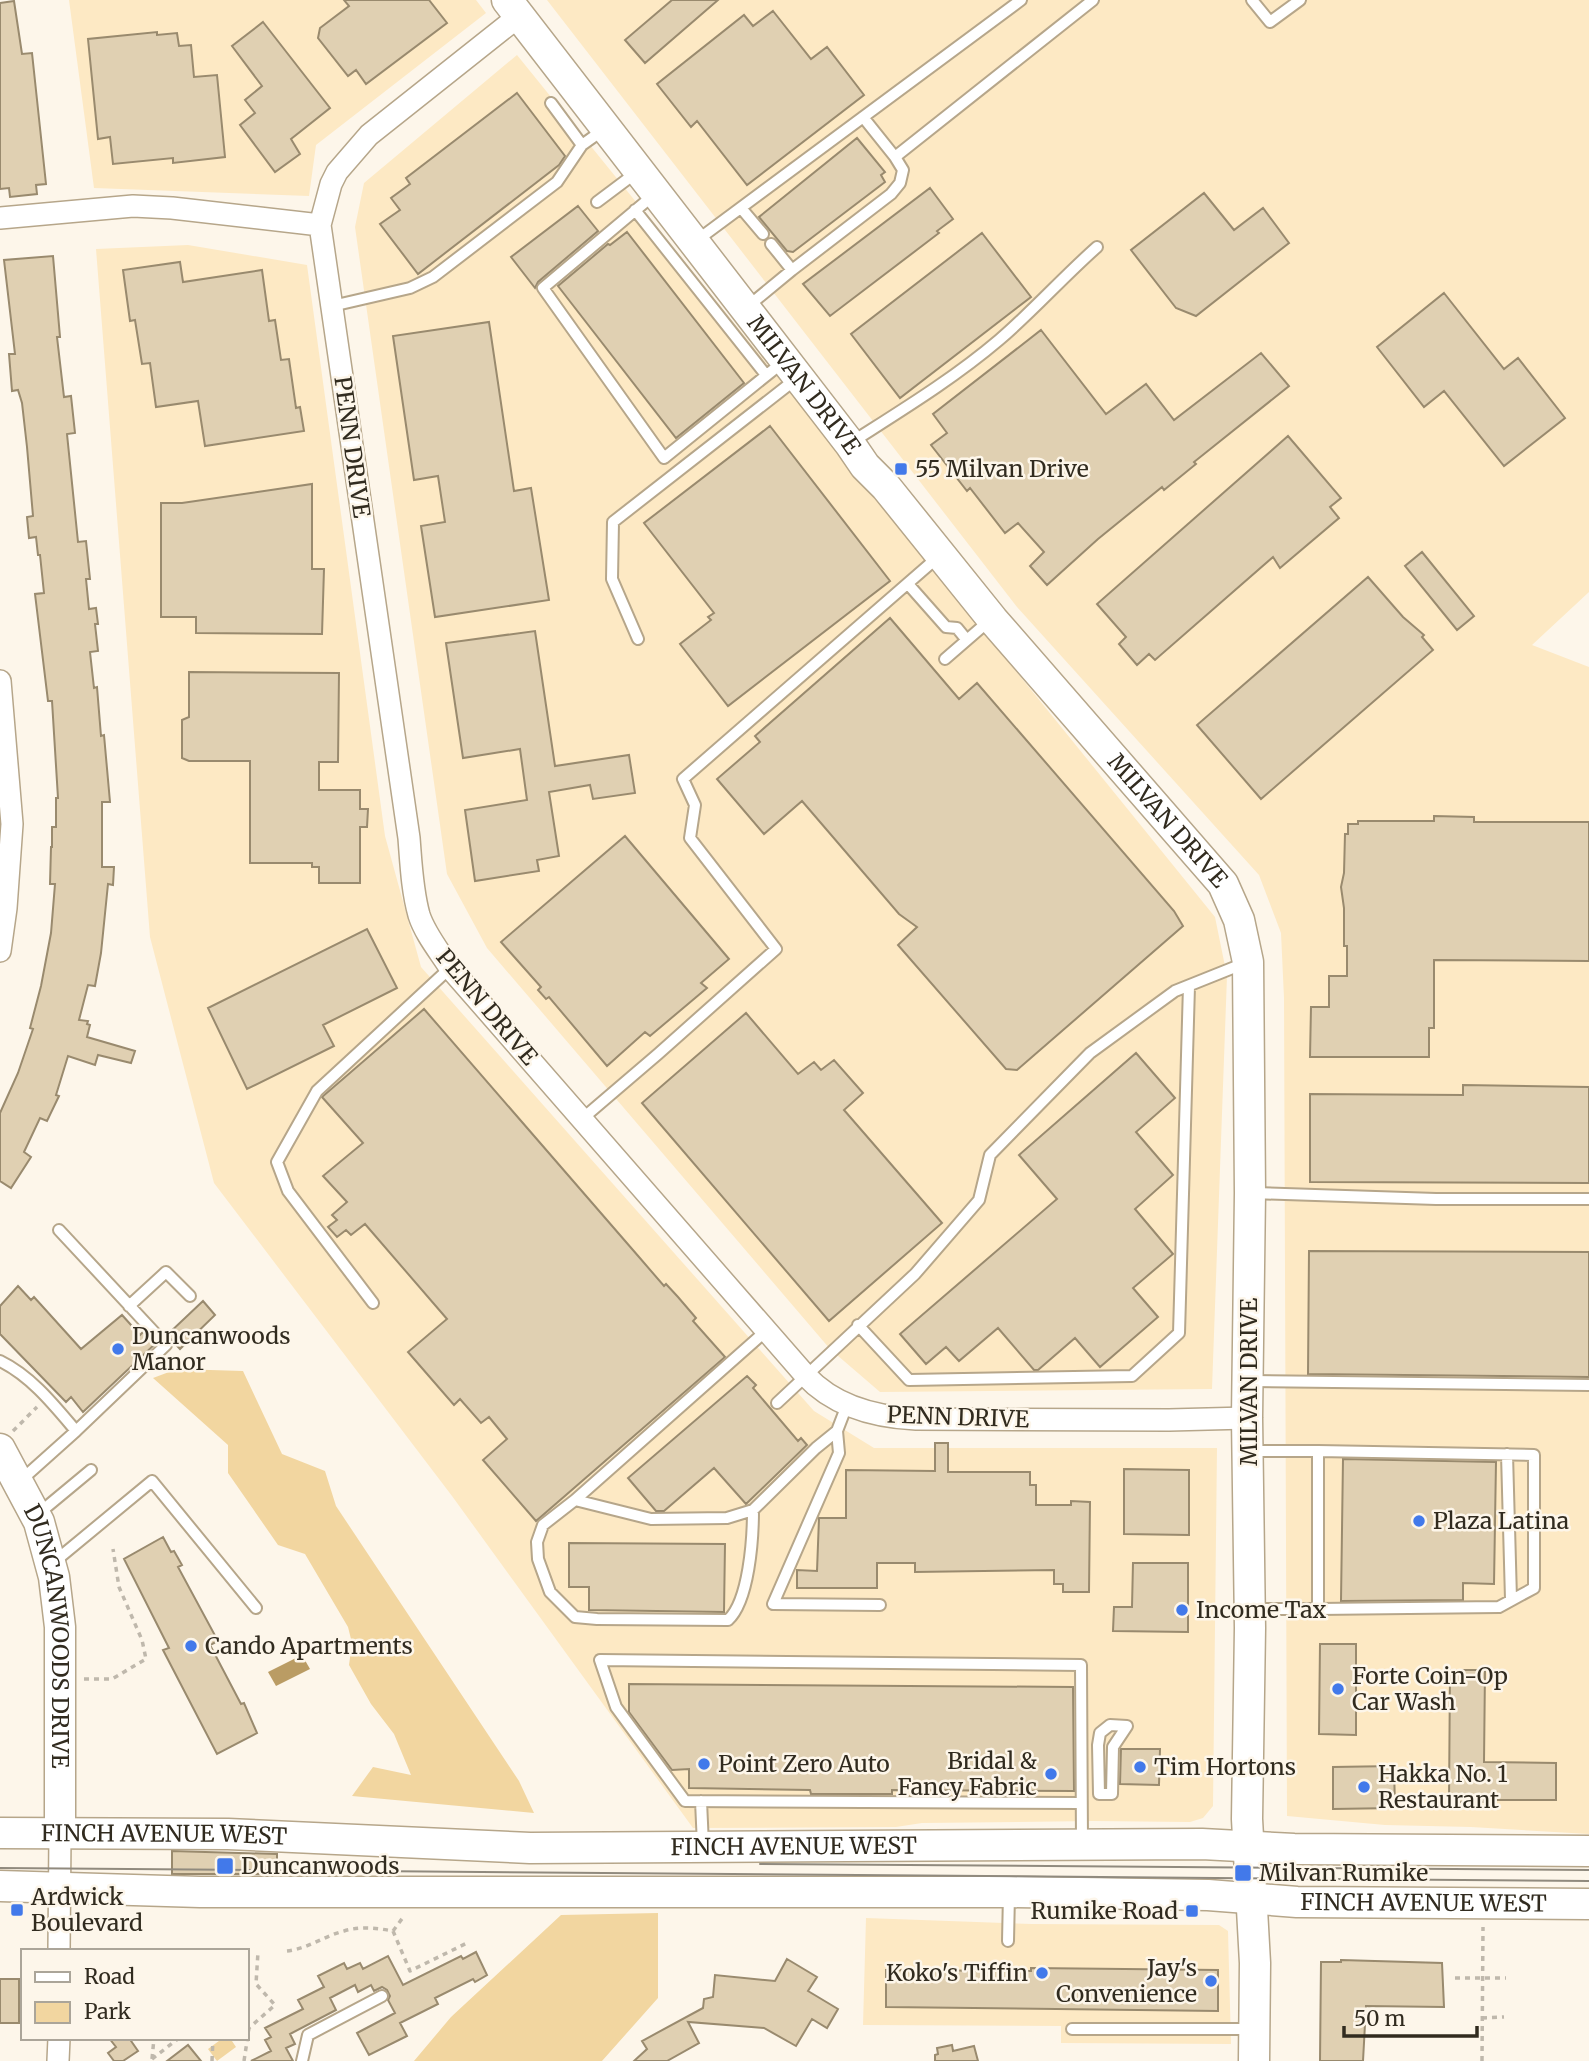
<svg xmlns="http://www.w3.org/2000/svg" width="1589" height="2061" font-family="Merriweather,serif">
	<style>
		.built { fill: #fde9c4 }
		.green { fill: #f2d6a0 }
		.water { fill: #ba9c64 }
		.building { fill: #e0d0b2; stroke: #998a6e; stroke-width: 2 }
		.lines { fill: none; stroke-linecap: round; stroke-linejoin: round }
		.lane-casing { stroke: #b6a68a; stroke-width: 14 }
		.street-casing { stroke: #b6a68a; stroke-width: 24 }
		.secondary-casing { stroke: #b6a68a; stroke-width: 33 }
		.path { stroke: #bfb8ac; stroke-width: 3.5; stroke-dasharray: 5 5; stroke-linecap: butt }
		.lane { stroke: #fff; stroke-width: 10 }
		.street { stroke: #fff; stroke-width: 21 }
		.secondary { stroke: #fff; stroke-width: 30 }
		.tram { stroke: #908a7e; stroke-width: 2 }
		.poi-dot { fill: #4279ea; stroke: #fdf6ea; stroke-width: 2.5 }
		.labels { text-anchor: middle; stroke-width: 5; stroke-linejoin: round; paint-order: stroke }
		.street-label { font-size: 23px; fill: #312b1f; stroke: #fdf6ea }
		.poi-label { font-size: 23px; fill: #312b1f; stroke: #fdf6ea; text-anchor: start }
	</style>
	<rect width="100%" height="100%" fill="#fdf6ea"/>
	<!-- built -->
	<path class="built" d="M69,0H476L486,13L316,145L309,196L94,188Z
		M547,0H1589V592L1532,645L1589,667V1834L1471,1827L1385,1825L1287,1816L1284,998L1281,933L1259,875L1017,607Z
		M517,55L1215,917L1227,976L1212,1389L880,1392L830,1349L487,948L447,874L355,227L364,183Z
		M188,245L307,265L385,836L421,967L814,1411L874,1448H1217L1213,1806L1203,1818L1190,1822L1093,1821L922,1823L896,1827L693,1828L452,1496L214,1183L150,937L96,249Z
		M866,1918L1032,1924L1219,1925L1228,1931L1231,2044L1061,2043V2026L863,2025Z"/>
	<!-- green -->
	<path class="green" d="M177,1369L243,1371L282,1454L325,1471L336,1506L519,1781L534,1813L352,1796L373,1767L411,1775L394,1734L371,1704L349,1665L352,1643L348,1627L305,1554L278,1545L228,1473V1445L153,1378Z
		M658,1913V1998L602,2061H414L451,2017L561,1915Z
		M223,2038H230L236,2047L217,2061L208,2049Z"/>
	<!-- water -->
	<path class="water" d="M302,1655L310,1669L276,1686L268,1672Z"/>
	<!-- building -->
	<path class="building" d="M344,0H429L447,23L366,84L356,70L348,76L318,38L320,28L349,6Z
		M672,0H718L645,63L625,40Z
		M14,1L22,54L32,53L46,184L36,185L37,194L10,197L9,188L0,189V3Z
		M773,11L811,59L827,47L864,95L747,185L697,121L691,127L657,84L744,15L753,26Z
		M263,22L330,108L291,139L300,154L275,172L240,125L255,113L245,100L262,86L232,46Z
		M157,32V35L177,33L179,46L191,45L194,77L217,75L225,157L173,163V158L113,164L110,137L98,139L88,39Z
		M517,93L565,156L559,165L418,274L380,224L400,210L391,198L410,184L406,178Z
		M857,138L885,172L881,175L885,182L793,252L787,251L759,217Z
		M930,188L953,219L937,231L939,233L830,316L803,284Z
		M1204,193L1234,230L1263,208L1289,243L1196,316L1176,308L1131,250Z
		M578,206L598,231L538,282L535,288L511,257Z
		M627,232L744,383L676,438L558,286L608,244L610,245Z
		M982,233L1031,297L900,398L851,334Z
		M53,256L60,337H57L64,397L71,396L75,433L67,434L78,542L86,541L90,579H86L89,609L96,608L98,624H95L98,651L90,652L94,688L97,687L101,736L104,735L110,802H102V867H114L113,885L108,884L101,953L95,986L88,985L79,1020L88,1021L87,1024L90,1025L87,1037L135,1051L131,1063L98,1055L95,1065L68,1056L56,1095L59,1096L47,1121L40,1118L24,1152L31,1157L11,1188L0,1181V1113L18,1073L33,1029L30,1028L41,986L51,933L55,884H50L51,847H52V827H56V798H58L52,701H48L35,594L44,593L40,555H38L36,537L29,538L27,517L33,516L27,447L22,403L18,390L12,391L9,354H15L4,260Z
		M180,262L183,282L262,270L269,321L275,320L281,360L289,359L296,408L300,407L304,431L205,446L198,401L156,407L150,363L142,364L135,320L130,321L123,270Z
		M1444,293L1504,369L1518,358L1565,418L1504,466L1444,391L1424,407L1377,347Z
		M489,322L514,491L531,488L549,600L435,617L421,526L445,522L438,476L414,480L393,336Z
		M1041,330L1106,414L1146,384L1174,420L1261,353L1289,386L1194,462L1196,464L1164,490L1162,487L1098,539L1047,585L1030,566L1044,552L1018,523L1005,533L970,488L967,491L931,445L947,433L933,414Z
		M770,426L890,581L728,706L680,644L711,620L708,617L714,613L644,523Z
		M1288,436L1341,498L1330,507L1339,518L1280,568L1273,557L1155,660L1149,654L1137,665L1119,644L1126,637L1097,604Z
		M312,484V569H324L322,634L196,633V617H161V503H182Z
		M1422,552L1474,616L1457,630L1405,566Z
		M1368,577L1403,617L1424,635L1422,637L1433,650L1261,799L1197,725Z
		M890,618L959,699L977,683L1174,911L1183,926L1017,1070L1006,1069L898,945L917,927L899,914L802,801L764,834L717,779L760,742L755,736Z
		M535,631L555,766L629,755L635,793L593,799L590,785L549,792L559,856L537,860L539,871L475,881L465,810L527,800L520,749L463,758L446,643Z
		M189,672L339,673L338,762H319V790H360V809H368L367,827H360V883H319V867H312V863H250V761H189L182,758V720L189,717Z
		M1434,816L1474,817V822H1589V961L1434,960V1028H1429V1057H1310L1311,1007H1329V976H1347V946H1344V908L1341,887L1344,873L1345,834H1348V824H1358V821H1434Z
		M625,836L729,959L701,983L707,988L650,1036L645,1032L607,1066L549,997L546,999L538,990L541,987L501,942Z
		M367,929L397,988L323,1025L334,1046L247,1089L208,1008Z
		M424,1009L639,1257L664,1286L666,1284L678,1297L696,1318L693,1321L725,1357L536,1521L483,1460L507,1439L489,1417L481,1423L460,1399L454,1405L408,1352L447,1319L365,1224L351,1235L346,1230L337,1237L328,1227L337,1220L332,1215L347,1202L323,1176L363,1143L322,1097Z
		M746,1013L798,1074L814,1062L821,1070L834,1060L863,1093L844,1110L942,1223L829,1321L642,1103Z
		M1136,1053L1175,1098L1136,1132L1173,1175L1135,1209L1173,1254L1133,1288L1158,1317L1100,1367L1075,1338L1038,1370H1034L998,1328L959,1361L946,1347L926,1364L900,1334L1057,1199L1019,1155Z
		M1463,1085L1589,1087V1183L1310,1182V1094L1463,1095Z
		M1309,1251L1589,1252V1377L1308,1374Z
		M18,1286L31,1300L34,1297L81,1349L122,1315L140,1335L143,1332L155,1344L83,1412L71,1397L66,1402L0,1334V1306Z
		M203,1301L215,1315L180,1349L167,1335Z
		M747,1376L756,1385L753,1388L798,1441L801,1438L807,1445L746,1504L714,1468L664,1511H656L628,1478Z
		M935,1443H948V1472H1030V1485H1036V1505H1071V1501L1090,1502L1089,1592H1063V1584H1054V1570L915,1572V1563H877V1588H797V1570L817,1571L819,1518H846V1470L935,1471Z
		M1343,1459L1496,1462L1494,1584L1463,1583V1600L1341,1601Z
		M1124,1469L1189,1470V1535L1124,1534Z
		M163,1537L171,1552L174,1551L182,1565L178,1567L218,1641L210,1645L241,1704L244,1703L257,1733L217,1754L163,1650L169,1648L124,1559Z
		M569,1543L725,1544L724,1612L589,1610V1587H569Z
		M1133,1563H1188V1632L1113,1631L1114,1607H1132Z
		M1320,1644H1356V1735L1319,1734Z
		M1450,1670H1485L1484,1762L1556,1763V1800H1484V1802H1449Z
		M629,1684L1073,1687L1074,1791L892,1790V1794H811L810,1790L689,1788V1769L672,1770L629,1712Z
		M1121,1749H1160L1159,1785L1120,1784Z
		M1394,1766L1395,1808L1333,1809V1767Z
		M172,1851L277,1854V1874H172Z
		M476,1952L487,1975L475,1982L473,1979L435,1998L438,2004L400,2023L407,2036L369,2055L357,2033L395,2013L388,2000L390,1996L387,1990L382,1987L374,1991L371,1985L358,1992L355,1985L330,1998L336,2010L290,2034L295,2044L286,2048L293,2061H251L271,2051L265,2040L271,2037L265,2028L303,2009L298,2000L324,1987L318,1976L344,1963L347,1969L360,1963L363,1969L388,1956L403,1985L461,1956L463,1959Z
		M787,1959L817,1977L808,1991L838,2009L827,2028L812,2019L796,2046L764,2028L688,2022L699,2043L667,2061H634L647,2049L642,2041L703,2008L704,1999L713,1997L715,1975L775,1981Z
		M1341,1960L1442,1963L1444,2007L1366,2006L1363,2061H1320L1321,1962H1341Z
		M1031,1968L1218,1970V2011L886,2007V1970L1031,1971Z
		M0,1979H19V2023H0Z
		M109,2038H129L138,2051L123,2061H114L108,2053L116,2047Z
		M188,2045L201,2061H167Z
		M952,2045L953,2051L974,2046L978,2061H935V2055L938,2054L937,2048Z"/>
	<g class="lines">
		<!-- lane casing -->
		<g class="lane-casing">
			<path id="lane" d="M1252,0L1270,22L1300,0
				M551,103L582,145
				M863,117L895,157
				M656,193L543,288L664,458L783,362
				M597,202L637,172
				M741,208L763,234
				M635,210L766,375
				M696,241L1021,0
				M771,244L792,270
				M332,306L410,288L433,277L557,182L582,145L603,130
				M746,308L792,270L891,194L900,183L903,170L895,157L1093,0
				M852,442C902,410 953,379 999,340C1033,311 1063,277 1097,247
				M908,584L946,627L957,628L966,639
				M638,639L612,579L613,522L796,379
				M945,659L990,620
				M582,1119L658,1054L776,949L690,838L695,805L683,779L938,557
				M1253,1193L1436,1199H1589
				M59,1230L166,1345L76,1431
				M373,1303L288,1191L277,1162L317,1091L450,968
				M129,1306L166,1272L190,1296
				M858,1325L909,1380L1132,1376L1179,1333L1189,986
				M767,1330L575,1500L651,1519L727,1518L753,1510L816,1448L837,1431L847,1405
				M0,1361C31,1376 54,1405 76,1431L19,1482
				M1251,1381L1589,1385
				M777,1403L915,1274L979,1200L990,1155L1090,1053L1175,991L1245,963
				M837,1431L839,1453L773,1604L880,1605
				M1249,1451H1318V1609H1253
				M1507,1454L1511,1599
				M575,1500L543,1525L537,1542L538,1559L550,1592L575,1617L597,1619L728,1620C749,1601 753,1539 753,1510
				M38,1514L91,1470
				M54,1562L152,1481L256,1608
				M1318,1609L1499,1607L1534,1588V1455L1318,1451
				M1110,1725L1127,1726L1113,1747L1112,1794H1099L1098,1745L1100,1733Z
				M701,1801L703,1845
				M1081,1803L685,1801L616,1707L600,1660L1081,1665L1082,1842
				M1008,1941L1009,1894
				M1072,2029H1251
				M302,2061L308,2035L382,1996"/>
		</g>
		<!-- street casing -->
		<g class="street-casing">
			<path id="street" d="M519,16L369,135L337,172L331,184L320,225L409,838C411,863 412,890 419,915C425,934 440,952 450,968L806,1376C834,1406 876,1417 916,1419L1169,1420L1247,1418
				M0,218L133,206L172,208L320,225
				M0,681L12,824L6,908L0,951
				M59,1951L60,1833
				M58,2061L59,2038"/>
		</g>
		<!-- secondary casing -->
		<g class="secondary-casing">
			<g id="secondary">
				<path id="s1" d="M507,0L850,444L865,466L886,487L993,620L1223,884L1239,920L1248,962L1250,1193L1247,1418L1250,1628L1247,1819L1255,1963L1254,2061"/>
				<path id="s2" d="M0,1449L39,1522L54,1577L60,1627V1833"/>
				<path id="s3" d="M0,1833L228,1834L530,1848L1202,1844L1294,1849L1589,1851"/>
				<path id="s4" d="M0,1886L200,1892H1009L1208,1895L1297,1902L1589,1904"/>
			</g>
		</g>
		<!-- path -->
		<path class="path" d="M13,1431L37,1407
			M84,1679H112L146,1659L142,1640L119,1587L113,1549
			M393,1931L404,1916
			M287,1951C307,1949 324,1936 344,1931C360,1926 376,1928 393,1931L410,1971L467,1943
			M1455,1978H1506
			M1482,2018L1504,2017
			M152,2059L179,2038
			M152,2059L154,2038
			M212,2061L213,2038
			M244,2061L249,2028L275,2005L256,1984L258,1952
			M1482,2061L1483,1927"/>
		<!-- lane -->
		<use href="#lane" class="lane"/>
		<!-- street -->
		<use href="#street" class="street"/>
		<!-- secondary -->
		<use href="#secondary" class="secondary"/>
		<!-- tram -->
		<path class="tram" d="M760,1864L1589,1870
			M0,1868L1589,1881"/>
	</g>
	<!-- markers -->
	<g class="poi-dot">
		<rect x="894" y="462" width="14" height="14" rx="3.5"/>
		<circle cx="118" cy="1349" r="7"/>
		<circle cx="1419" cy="1521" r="7"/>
		<circle cx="1182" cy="1610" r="7"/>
		<circle cx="191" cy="1646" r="7"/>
		<circle cx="1338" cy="1689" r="7"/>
		<circle cx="704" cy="1764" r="7"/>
		<circle cx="1140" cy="1767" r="7"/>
		<circle cx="1051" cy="1774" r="7"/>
		<circle cx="1364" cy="1787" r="7"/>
		<rect x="216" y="1857" width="18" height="18" rx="3.5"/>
		<rect x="1234" y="1864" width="18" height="18" rx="3.5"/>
		<rect x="10" y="1903" width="14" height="14" rx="3.5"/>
		<rect x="1185" y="1904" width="14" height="14" rx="3.5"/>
		<circle cx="1042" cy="1973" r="7"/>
		<circle cx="1211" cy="1981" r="7"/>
	</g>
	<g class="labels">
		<!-- street labels -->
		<g class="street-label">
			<text dy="8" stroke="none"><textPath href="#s1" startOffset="486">MILVAN DRIVE</textPath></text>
			<text transform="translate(352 447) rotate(82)" y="8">PENN DRIVE</text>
			<text dy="8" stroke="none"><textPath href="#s1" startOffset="1054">MILVAN DRIVE</textPath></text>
			<text transform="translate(487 1007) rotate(50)" y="8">PENN DRIVE</text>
			<text transform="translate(1249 1382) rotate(-90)" y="8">MILVAN DRIVE</text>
			<text transform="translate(958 1417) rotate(2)" y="8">PENN DRIVE</text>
			<text dy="8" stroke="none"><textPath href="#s2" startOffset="198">DUNCANWOODS DRIVE</textPath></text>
			<text dy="8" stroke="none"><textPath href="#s3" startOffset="164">FINCH AVENUE WEST</textPath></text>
			<text dy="8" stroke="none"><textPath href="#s3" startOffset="794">FINCH AVENUE WEST</textPath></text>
			<text dy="8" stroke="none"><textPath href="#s4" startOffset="1424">FINCH AVENUE WEST</textPath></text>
		</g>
		<!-- poi labels -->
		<g class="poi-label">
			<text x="915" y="477">55 Milvan Drive</text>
			<text x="132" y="1344">Duncanwoods<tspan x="132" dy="26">Manor</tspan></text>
			<text x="1433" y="1529">Plaza Latina</text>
			<text x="1196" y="1618">Income Tax</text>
			<text x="205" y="1654">Cando Apartments</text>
			<text x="1352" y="1684">Forte Coin-Op<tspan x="1352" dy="26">Car Wash</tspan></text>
			<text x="1037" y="1769" text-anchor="end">Bridal &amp;<tspan x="1037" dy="26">Fancy Fabric</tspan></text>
			<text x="718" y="1772">Point Zero Auto</text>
			<text x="1154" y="1775">Tim Hortons</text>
			<text x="1378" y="1782">Hakka No. 1<tspan x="1378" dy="26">Restaurant</tspan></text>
			<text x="241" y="1874">Duncanwoods</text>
			<text x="1259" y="1881">Milvan Rumike</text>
			<text x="31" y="1905">Ardwick<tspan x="31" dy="26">Boulevard</tspan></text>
			<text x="1178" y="1919" text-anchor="end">Rumike Road</text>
			<text x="1197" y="1976" text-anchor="end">Jay's<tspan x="1197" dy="26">Convenience</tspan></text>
			<text x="1028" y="1981" text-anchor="end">Koko's Tiffin</text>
		</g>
	</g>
	<!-- legend -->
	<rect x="21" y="1949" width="228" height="91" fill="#fdf6ea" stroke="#aba599" stroke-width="2"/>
	<rect x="35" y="1972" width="35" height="10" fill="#ffffff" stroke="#aba599" stroke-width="2"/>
	<text x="84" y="1984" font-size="21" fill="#312b1f">Road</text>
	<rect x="35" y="2002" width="35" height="21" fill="#f2d6a0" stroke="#aba599" stroke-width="2"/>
	<text x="84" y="2019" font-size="21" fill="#312b1f">Park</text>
	<!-- scale -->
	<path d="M1344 2026v10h133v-10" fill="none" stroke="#312b1f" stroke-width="3.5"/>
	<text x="1354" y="2026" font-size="21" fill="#312b1f" stroke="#fdf6ea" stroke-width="5" paint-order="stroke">50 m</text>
</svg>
